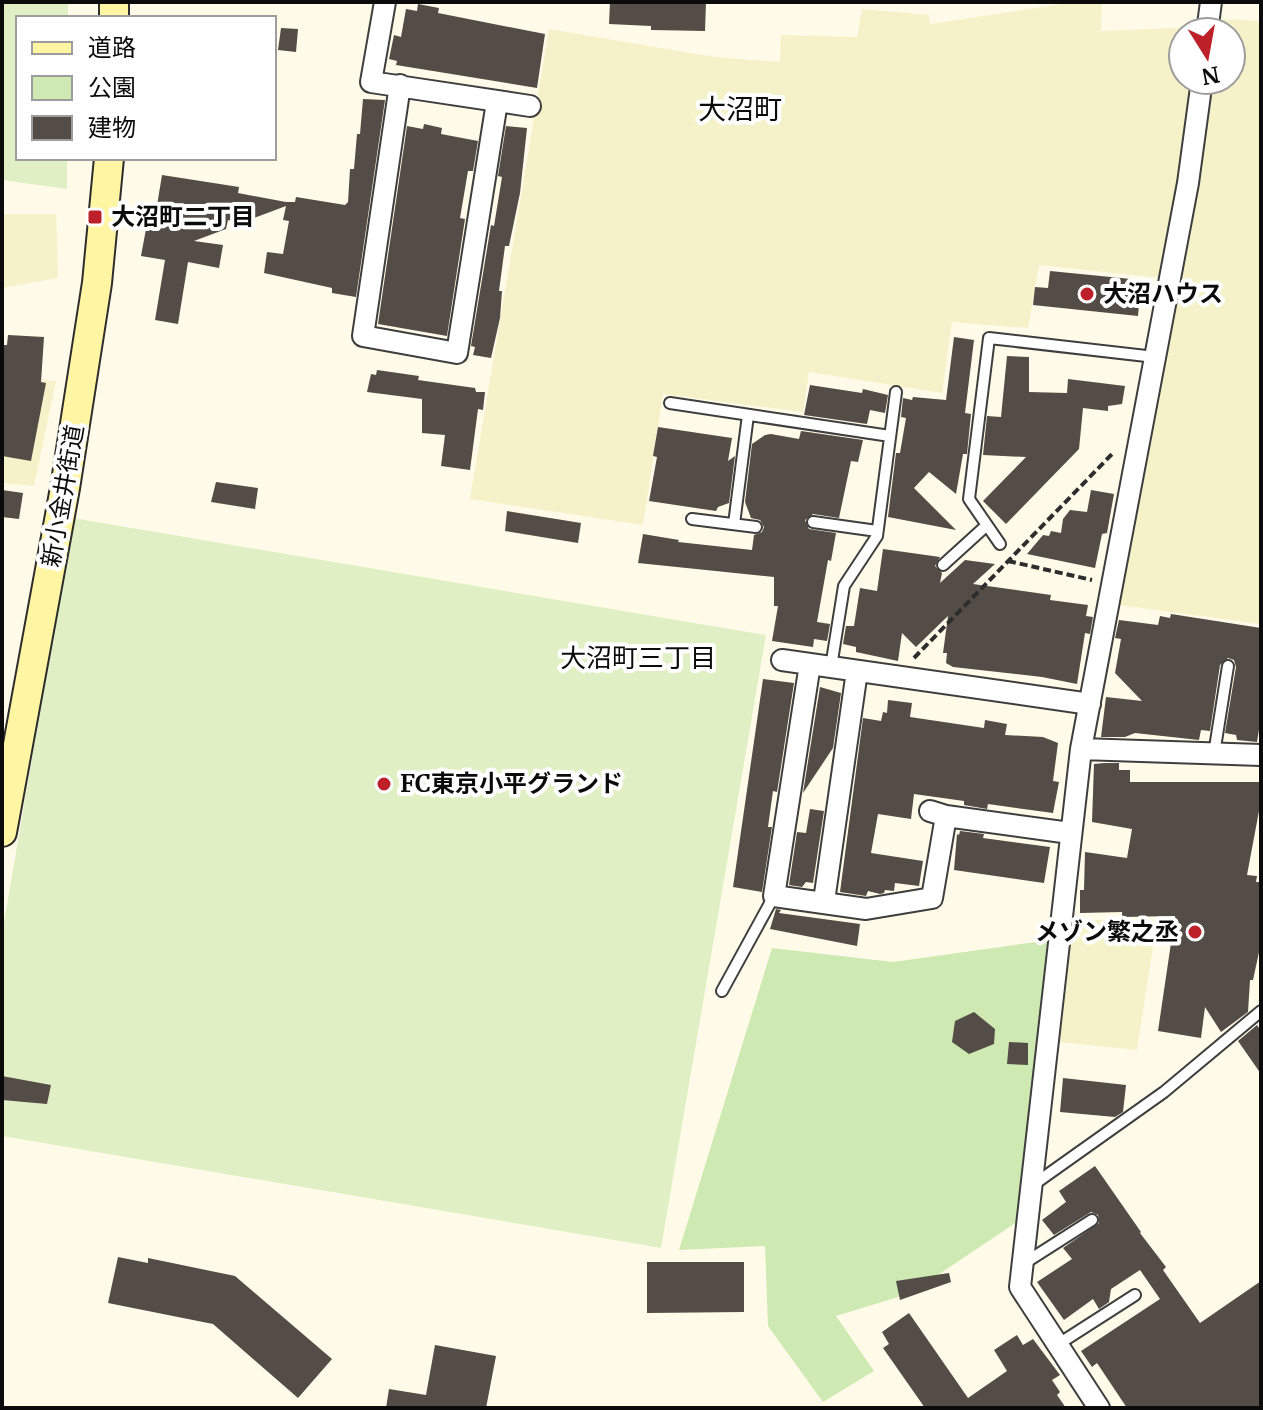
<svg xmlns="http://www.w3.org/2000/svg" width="1263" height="1410" font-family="Merriweather,'Noto Sans JP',serif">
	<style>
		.farmland { fill: #f5f1c9 }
		.green { fill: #cfe9b2 }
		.pitch { fill: #e1f0c4 }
		.building { fill: #544c47 }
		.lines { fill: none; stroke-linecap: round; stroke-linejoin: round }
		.lane-casing { stroke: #3e3e3e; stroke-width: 14 }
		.street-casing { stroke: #3e3e3e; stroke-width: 24 }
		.secondary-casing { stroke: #2d2d2d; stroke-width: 32 }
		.path { stroke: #2d2d2d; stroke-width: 4; stroke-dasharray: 8 4; stroke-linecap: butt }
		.lane { stroke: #fff; stroke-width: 10 }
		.street { stroke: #fff; stroke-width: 20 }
		.secondary { stroke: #fff5a3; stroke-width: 28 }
		.poi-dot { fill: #bd2028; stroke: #fff; stroke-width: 3 }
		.labels { text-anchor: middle; stroke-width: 8; stroke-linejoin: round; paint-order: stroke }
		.poi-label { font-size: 24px; font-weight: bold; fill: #0b0b0b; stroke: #fff; text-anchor: start }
		.street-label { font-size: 24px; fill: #0b0b0b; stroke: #fff }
		.neighbourhood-label { font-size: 26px; fill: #0b0b0b; stroke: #fff }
		.quarter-label { font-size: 28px; fill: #0b0b0b; stroke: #fff }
	</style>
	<rect width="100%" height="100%" fill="#fffbe8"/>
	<!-- farmland -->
	<path class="farmland" d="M1075,2H1102L1101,31L1201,27L1200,32H1183V80H1194L1179,183L1161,278L1039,265L1028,328L952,322L942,393L809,372L803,412L663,394L643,525L470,499L549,29L714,57L780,62L781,35L857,37L862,9L929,15L930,24Z
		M1219,19L1261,21V624L1119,605L1199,186L1212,80H1231V32H1218Z
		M2,214H56L58,278L2,288Z
		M2,378L56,381L34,486L2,483Z
		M1073,920H1157L1137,1050L1060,1042Z"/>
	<!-- green -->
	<path class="green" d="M1050,940L1020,1220L911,1293L836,1316L874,1371L823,1402L768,1326L765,1246L679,1250L772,948L893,962Z"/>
	<!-- pitch -->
	<path class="pitch" d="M2,2H68V18H18V158H67V189L2,180Z
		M73,518L766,635L661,1248L2,1136V934Z"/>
	<!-- building -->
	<path class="building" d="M610,2H706L705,31L651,30V26L609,24Z
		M418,4L439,8L438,13L545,34L537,88L396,65L397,61L389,59L394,35L401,37L406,9L417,11Z
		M281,28L298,29L296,52L278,50Z
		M363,99L385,100L356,297L332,293V288L264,273L267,252L283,254L289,221L283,220L286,206L249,220L233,217L232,221L228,220L226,229L194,241L223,245L219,268L188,262L178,324L155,320L165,260L141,256L146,229L153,230L162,175L239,187L238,193L286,202H295L296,197L345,205L348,202L350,169H354L357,134H360Z
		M424,124L442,128L441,134L478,141L473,171H468L460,218L465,219L447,336L378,324L407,126L423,129Z
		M506,126L527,128L520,193L509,246H505L499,291H502L500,318L491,358L473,355L475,347L471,346L491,225L494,226L502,177L498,176Z
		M1050,271L1141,280L1138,316L1033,305L1035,287L1048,288Z
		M8,335L44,337L41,382L46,383L31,461L2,456V345H7Z
		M954,337L974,340L965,413L971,414L967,454H963L956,494L929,472L914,488L956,530L888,517L896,453H900L906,418L901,417L903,398L912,400L913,397L946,400Z
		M1007,356L1029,357V392L1067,393L1068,379L1125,386L1122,404L1108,406V411L1083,408L1079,449L1006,524L983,501L1026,457L983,455L987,416L1001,417Z
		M377,370L419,376L418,380L475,388L476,392H485L483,410L478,409L470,470L441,466L445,435L422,433V399L367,392L371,374L376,375Z
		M810,385L862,393L863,389L888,395L885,413L870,410L867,424L804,415Z
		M658,427L732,438L728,461L735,456L729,503L718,507L716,511L649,501L657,457L653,456Z
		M801,431L863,440L858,462L851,461L839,518L813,514L805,520L809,529L836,533L831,561L828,560L817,622L830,624L827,641L814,639L813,647L772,641L778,606H774V577L638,563L643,534L679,540L678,542L752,550L754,535L762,532L764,527L760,520L751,518L745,502L752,444L765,435L771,434L799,439Z
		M216,482L258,488L255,509L211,502Z
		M2,490L23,493L19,519L2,517Z
		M1091,490L1114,494L1107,533L1102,534L1095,568L1027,554L1043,535L1049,536L1051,531L1061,533L1063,519L1070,510L1087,512Z
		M507,511L581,523L578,543L505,531Z
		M883,549L940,557L935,566L942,573L940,583L965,560L995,564L973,584L1051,595L1050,600L1088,605L1086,616L1093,617L1090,634L1085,633L1077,684L1042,677L953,667L946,663L947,653H943L948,616L916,647L902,633L898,661L856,652V647L843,644L846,626H854L860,588L877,591Z
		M1171,614L1261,628V717L1257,742L1237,740L1236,735L1225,733L1236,667L1234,660L1228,658L1220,665L1210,731L1201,730L1199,740L1135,733L1125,737H1101L1106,697L1142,701L1115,673L1121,639L1115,638L1119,620L1158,625L1160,616L1170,618Z
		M763,679L794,683L777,792L773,791L768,827H772L762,892L733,887Z
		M820,687L841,693L833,748L803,793Z
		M888,700L912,703L910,717L984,728L985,720L1007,724L1005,735L1043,737L1058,743L1053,781L1059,782L1053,813L988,804L987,809L964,805V801L914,794L911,819L878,814L871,853L923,861L919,886L895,883L894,891L885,890L884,893L880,894L868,891L866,896L840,892L863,718L881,721L883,712L887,713Z
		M1104,763H1119V770H1130V782H1261V811H1259L1247,875L1257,876L1256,882H1261V943L1253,980H1250L1248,1012L1221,1032L1205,1007L1201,1038L1158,1031L1175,916L1122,917V912L1080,913V890H1084L1085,852L1127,858L1132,829L1092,822L1094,764Z
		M810,809L824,811L813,883L806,882L802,887L789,885L797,832L806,833Z
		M960,831L984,834L983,838L1050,847L1044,883L954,870L957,834L959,835Z
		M776,909L781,910L779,913L860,924L857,946L770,929Z
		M974,1012L995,1029L994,1044L969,1054L952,1042L955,1021Z
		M1257,1025L1261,1031V1074L1238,1041Z
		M1009,1042L1028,1043V1065L1007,1064Z
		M2,1076L51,1085L47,1104L2,1100Z
		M1063,1078L1126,1085L1123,1112L1115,1117L1060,1112Z
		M1095,1166L1141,1232L1140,1233L1166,1267L1163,1270L1200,1323L1261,1281V1408H1127L1097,1363L1092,1367L1081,1351L1160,1299L1140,1270L1111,1289L1109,1302L1099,1309L1093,1299L1064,1320L1037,1282L1072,1259L1063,1248L1099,1223L1098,1215L1091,1212L1054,1235L1042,1220L1066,1202L1059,1191Z
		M118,1257L148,1263V1258L235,1276L332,1359L298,1398L213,1324L108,1303Z
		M647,1262H744V1312L647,1313Z
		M949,1273L951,1282L900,1300L896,1281Z
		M909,1313L968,1398L1007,1371L994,1350L1017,1335L1023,1345L1033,1339L1060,1375L1052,1380L1060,1392L1057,1395L1066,1408H925L883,1348L889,1344L882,1332Z
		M435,1345L496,1356L486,1408H386L389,1389L426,1395Z"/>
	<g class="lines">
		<!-- lane casing -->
		<g class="lane-casing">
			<path id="lane" d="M670,403L890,436
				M692,519L756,527
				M813,522L877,531
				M734,524L748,415
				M1000,544L969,499L989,338L1155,357
				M943,565L987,525
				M831,667L844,586L877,536L896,392
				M1214,754L1228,666
				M722,991L774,896
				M1033,1185L1164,1092L1261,1011
				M1023,1264L1092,1220
				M1057,1345L1135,1295"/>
		</g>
		<!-- street casing -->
		<g class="street-casing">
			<path id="street" d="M385,2L371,82L530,106
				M1207,32L1211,2
				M400,85L363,336L457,353L497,102
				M782,660L1090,704
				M810,664L774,896L866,909L932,898L946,816
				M1081,749L1261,755
				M930,811L946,816L1070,833
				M824,901L857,671
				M1099,1408L1020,1287L1081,749L1188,183L1202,80"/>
		</g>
		<!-- secondary casing -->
		<g class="secondary-casing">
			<path id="secondary" d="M114,18V2
				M2,832L65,488L97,283L109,158"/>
		</g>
		<!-- path -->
		<path class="path" d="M1008,561L1092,580
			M914,658L1114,452"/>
		<!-- lane -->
		<use href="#lane" class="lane"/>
		<!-- street -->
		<use href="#street" class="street"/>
		<!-- secondary -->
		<use href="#secondary" class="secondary"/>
	</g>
	<!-- markers -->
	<g class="poi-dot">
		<rect x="87" y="209" width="16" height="16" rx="4"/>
		<circle cx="1087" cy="294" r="8"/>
		<circle cx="384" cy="784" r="8"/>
		<circle cx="1195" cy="932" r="8"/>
	</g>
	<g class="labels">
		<!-- poi labels -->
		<g class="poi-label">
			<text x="111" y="225">大沼町二丁目</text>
			<text x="1103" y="302">大沼ハウス</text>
			<text x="400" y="792">FC東京小平グランド</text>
			<text x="1179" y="940" text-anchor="end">メゾン繁之丞</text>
		</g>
		<!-- street labels -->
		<g class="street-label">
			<text transform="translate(63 496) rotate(-80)" y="8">新小金井街道</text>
		</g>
		<!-- neighbourhood labels -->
		<g class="neighbourhood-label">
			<text x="638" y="667">大沼町三丁目</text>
		</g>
		<!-- quarter labels -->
		<g class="quarter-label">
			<text x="740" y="119">大沼町</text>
		</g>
	</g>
	<!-- border -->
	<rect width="1263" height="1410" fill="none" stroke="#0b0b0b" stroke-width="8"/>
	<!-- legend -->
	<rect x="16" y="16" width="260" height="144" fill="#ffffff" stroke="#9d9d9d" stroke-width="2"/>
	<rect x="32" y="42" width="40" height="12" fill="#fff5a3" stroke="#9d9d9d" stroke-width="2"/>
	<text x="88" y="56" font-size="24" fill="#0b0b0b">道路</text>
	<rect x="32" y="76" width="40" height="24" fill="#cfe9b2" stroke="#9d9d9d" stroke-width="2"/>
	<text x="88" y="96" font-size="24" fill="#0b0b0b">公園</text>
	<rect x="32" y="116" width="40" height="24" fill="#544c47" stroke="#9d9d9d" stroke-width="2"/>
	<text x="88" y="136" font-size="24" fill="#0b0b0b">建物</text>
	<!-- north arrow -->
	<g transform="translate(1207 56) rotate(169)"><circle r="38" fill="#ffffff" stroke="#9d9d9d" stroke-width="2"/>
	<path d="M0-6L14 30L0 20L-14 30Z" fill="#bd2028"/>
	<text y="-12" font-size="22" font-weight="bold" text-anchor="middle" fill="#0b0b0b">N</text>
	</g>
</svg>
